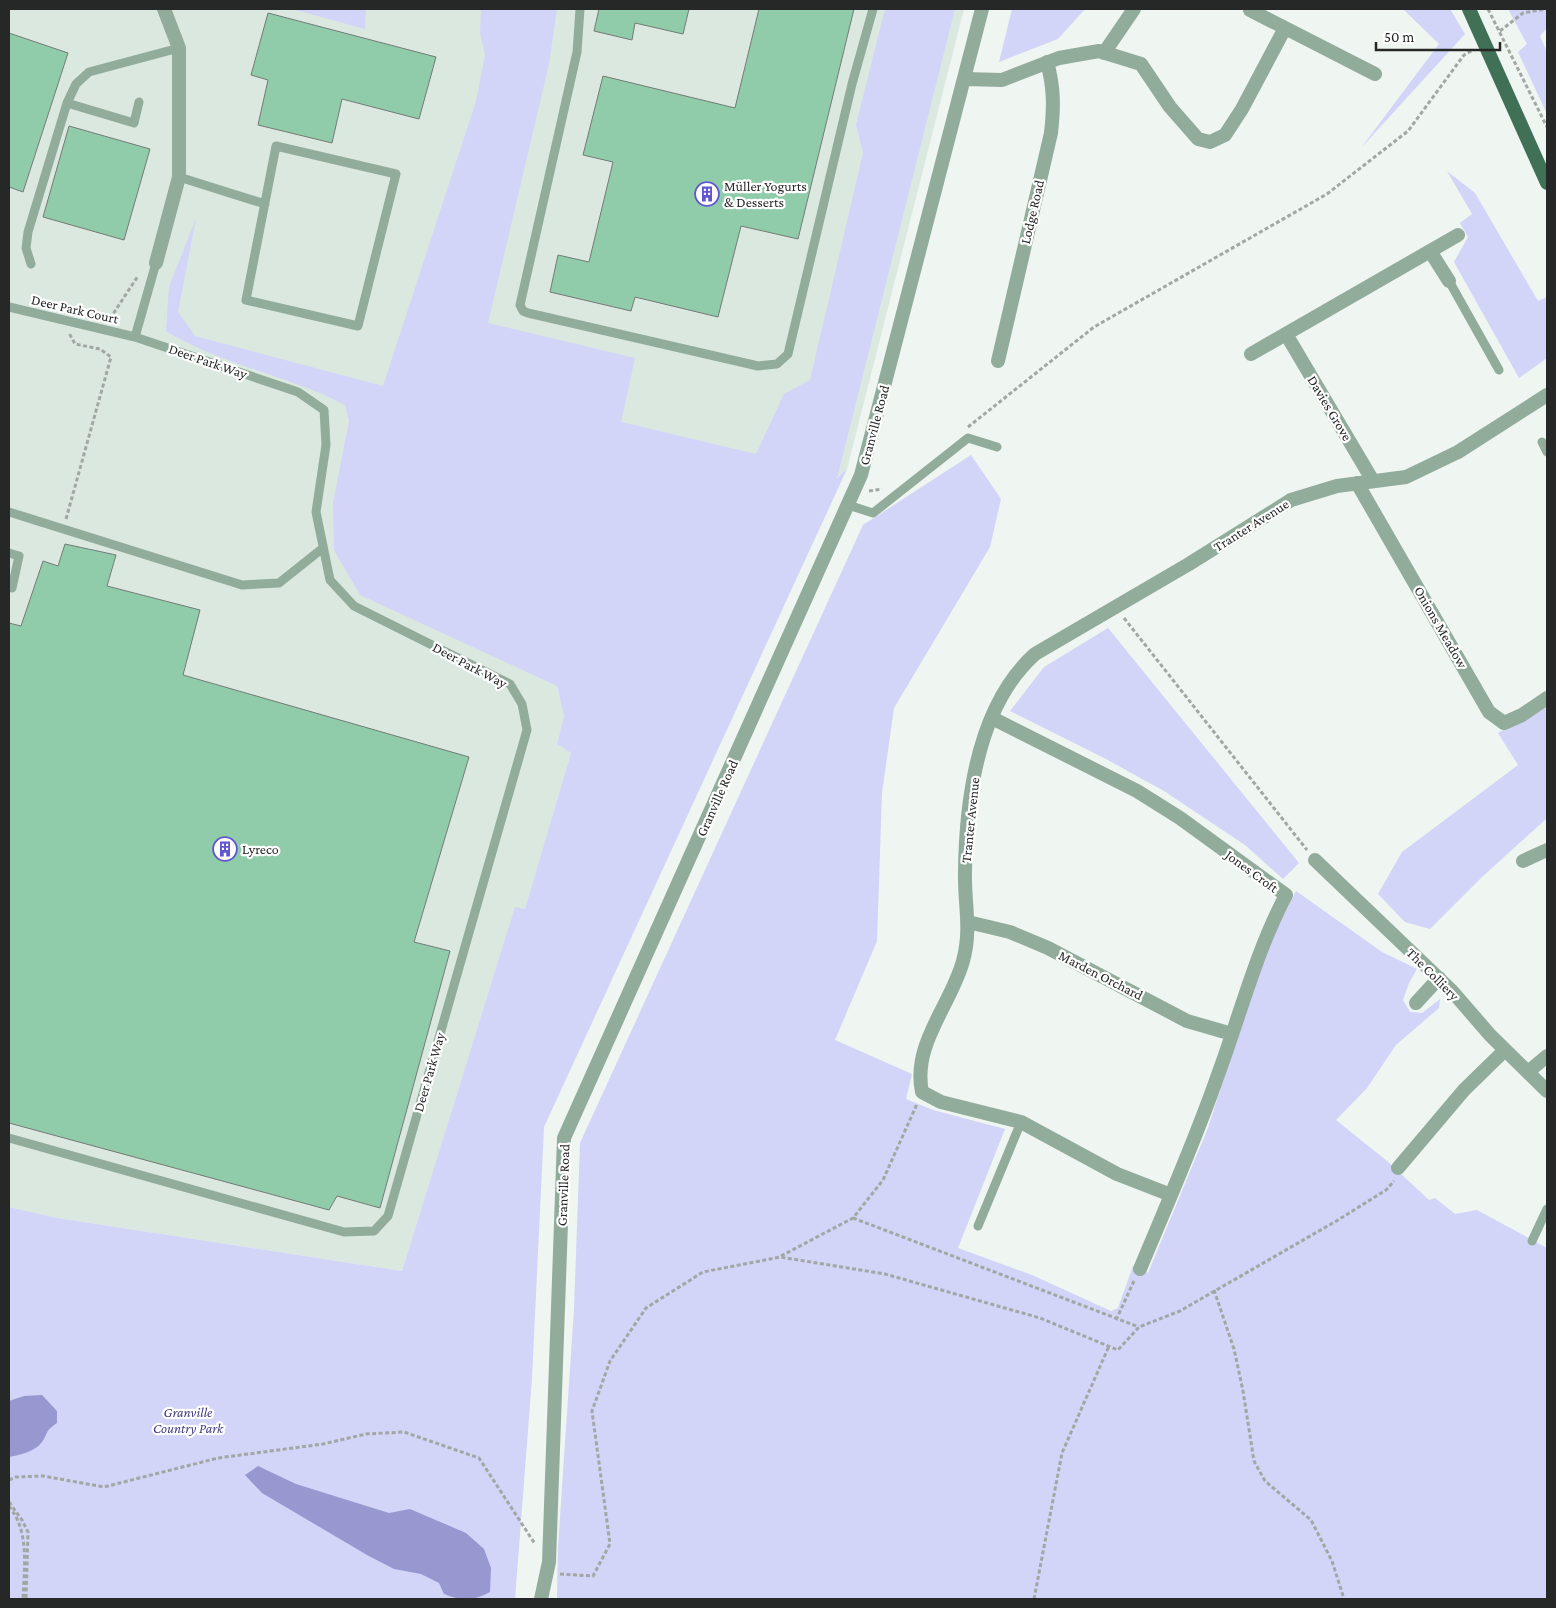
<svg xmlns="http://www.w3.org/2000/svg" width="1556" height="1608" font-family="'Crimson Pro',serif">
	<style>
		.built { fill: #dbe8e0 }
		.green { fill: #d2d4f8 }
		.water { fill: #9698cf }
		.building { fill: #90ccaa; stroke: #747a76 }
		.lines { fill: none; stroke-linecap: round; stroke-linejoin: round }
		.path { stroke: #a3a7a4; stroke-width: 3; stroke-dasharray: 4 2.5; stroke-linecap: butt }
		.service { stroke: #92ac9c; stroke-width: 9 }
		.minor { stroke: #92ac9c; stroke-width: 14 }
		.primary { stroke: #407055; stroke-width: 14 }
		.labels { text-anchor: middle; stroke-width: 4.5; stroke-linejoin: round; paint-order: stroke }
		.poi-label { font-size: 14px; fill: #262827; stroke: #fff; text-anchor: start }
		.street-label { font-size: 14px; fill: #262827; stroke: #fff }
		.park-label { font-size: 14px; font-style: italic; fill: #403d80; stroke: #fff }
	</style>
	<rect width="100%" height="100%" fill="#eff5f1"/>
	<!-- built -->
	<path class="built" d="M9,9H964L847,469L646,643L557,686L564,716L557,744L571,753L525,910L515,908L402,1271L57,1218L9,1207Z"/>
	<!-- green -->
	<path class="green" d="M292,9H366L365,29Z
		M481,9H557L549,64L488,323L635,358L621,422L756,454L784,394L810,380L863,153L856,125L885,9H955L837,478L847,469L544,1127L532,1378L515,1599H9V1207L57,1218L402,1271L515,907L525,909L571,753L557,744L564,716L557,686L360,595L334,550L333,503L349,421L345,405C288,375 221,365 166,331L169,287L196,218L178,312L195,336L383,386L476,101L485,55L480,33Z
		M1012,9H1085L1058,39L999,62Z
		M1403,9H1450L1465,34L1361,148L1439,44Z
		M1508,9H1547V28L1540,36L1547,52V114L1518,52L1527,44Z
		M1447,171L1475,193L1538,301L1547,297V358L1519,378L1454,262L1468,237L1460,223L1472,214Z
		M971,455L1001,499L990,547L894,708L882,793L877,941L835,1040L912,1074L906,1099L933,1110L1005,1129L958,1248L1032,1275L1111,1311L1118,1308L1133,1266L1148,1273L1208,1128L1265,951L1296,891L1382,952L1417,969L1409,983L1403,1000L1410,1012L1422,1013L1440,999L1439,1008L1396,1045L1367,1088L1336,1120L1387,1161L1429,1200L1435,1198L1455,1214L1477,1210L1547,1248V1599H557L558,1547L574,1309L580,1143L863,525Z
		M1108,628L1299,863L1283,879L1245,845L1164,791L1106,759L1010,711L1044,667Z
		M1547,705V818L1482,877L1430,929L1405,922L1378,894L1402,852L1518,765L1498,733Z"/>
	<!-- water -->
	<path class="water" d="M42,1395L57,1411V1423C44,1432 49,1432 42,1442C35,1452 19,1455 9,1457V1401L24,1396Z
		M258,1466L296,1484L389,1513L410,1509L466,1533L484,1549L491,1568L490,1592C475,1601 461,1601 444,1594L439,1583L421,1574L394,1569L367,1555L262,1493L245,1475Z"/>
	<!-- building -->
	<path class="building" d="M599,9H689L683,34L635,23L632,40L594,31Z
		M759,9H854L798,239L741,226L718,317L635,297L631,311L550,292L558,255L589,262L613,162L583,155L603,76L735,108Z
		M268,13L436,57L419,119L342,99L332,143L258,125L268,80L251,75Z
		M9,33L68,53L23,192L9,187Z
		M69,126L150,149L124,240L43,217Z
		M65,544L116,555L107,586L200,610L183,675L469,757L414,942L450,951L380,1208L337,1196L329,1210L9,1123V623L21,626L43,561L58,566Z"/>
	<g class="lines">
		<!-- path -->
		<path class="path" d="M1488,9L1547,127
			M1500,31L1523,13L1546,9
			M109,317H111L138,276
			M968,427L1094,327L1327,194L1408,131L1464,55L1473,50
			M869,491L882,489
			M66,519L111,357L100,349L75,344L69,333
			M1124,618L1307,850
			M853,1218L1139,1327
			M781,1256L853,1218L883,1180L917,1104
			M1214,1290L1234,1349L1243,1391L1254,1461L1265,1481L1311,1520L1332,1561L1344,1599
			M1116,1320L1134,1281
			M9,1480L16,1477L43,1476L104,1487L218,1458L323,1444L366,1434L404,1432L479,1458L535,1544
			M9,1502L22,1520L28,1532L26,1599
			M9,1506C30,1532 24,1568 23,1599
			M560,1574L593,1576L610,1544L592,1411L610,1361L646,1308L703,1272L780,1257L885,1274L1040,1318L1118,1350L1139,1327L1180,1311L1338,1220L1386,1190L1394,1181
			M1034,1599L1062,1453L1109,1346"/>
		<!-- service -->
		<path class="service" d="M580,9L577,52L520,305L523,311L528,313L758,366L777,364L788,354L852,84L873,9
			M67,103L134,123L139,102
			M276,146L396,174L358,326L246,300Z
			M179,177L265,204
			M31,264L26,248L28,232L67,103L76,84L89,72L179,48
			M1449,281L1499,370
			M9,307L135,337
			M1542,442L1547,452
			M848,505L873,513L968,438L997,447
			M9,512L242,585L279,583L323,548
			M9,553L19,556L12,588
			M9,1138L344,1232L374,1231L388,1216L527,730L522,704L510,684L354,606L330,580L316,512L326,445L324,410L298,392L135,337L156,263
			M978,1226L1021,1122
			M1532,1241L1547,1209"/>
		<!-- minor -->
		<path class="minor" d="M1250,10L1375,74
			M1104,53L1134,9
			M964,79L1002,80L1059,58L1099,51L1141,64L1170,107L1198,139L1210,142L1225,135L1242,109L1285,28
			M1430,251L1449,281
			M156,263L179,177V48L164,9
			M1286,334L1373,481
			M1251,354L1458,235
			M998,361L1051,133C1054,107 1054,87 1047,62
			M1357,483L1489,712L1504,723L1522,715L1547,698
			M992,718L1137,791L1180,818L1286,895C1256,952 1241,1012 1219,1072C1196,1139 1167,1204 1140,1269
			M1315,860L1452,991L1490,1035L1547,1091
			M1523,861L1547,850
			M968,922L1010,932L1048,948L1187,1021L1232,1034
			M1416,1003L1439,978
			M1528,1072L1547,1056
			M1398,1168L1464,1090L1505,1050
			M1171,1195L1117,1174L1021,1122L941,1102L922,1092C912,1044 951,1005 963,961C972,928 964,904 965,871C966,798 978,705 1035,654L1189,564L1291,500L1337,486L1406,477L1458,452L1547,395
			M541,1599L549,1562L564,1138L861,475L982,9"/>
		<!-- primary -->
		<path class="primary" d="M1469,9L1547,183"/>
	</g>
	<!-- icons -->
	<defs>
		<g id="building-ring" transform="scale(1.25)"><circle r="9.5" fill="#fff" stroke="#6257d0" stroke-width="1.5"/><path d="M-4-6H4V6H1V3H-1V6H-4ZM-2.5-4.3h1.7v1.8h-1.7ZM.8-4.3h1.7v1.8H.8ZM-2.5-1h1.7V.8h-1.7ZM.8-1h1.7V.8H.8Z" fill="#6257d0"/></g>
	</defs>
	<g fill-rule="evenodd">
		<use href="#building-ring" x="707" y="194"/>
		<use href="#building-ring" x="225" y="849"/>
	</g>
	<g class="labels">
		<!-- poi labels -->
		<g class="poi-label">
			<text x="724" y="191">Müller Yogurts<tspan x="724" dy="16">&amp; Desserts</tspan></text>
			<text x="242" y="854">Lyreco</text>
		</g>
		<!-- street labels -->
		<g class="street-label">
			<text transform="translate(1032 212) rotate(-77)" y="5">Lodge Road</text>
			<text transform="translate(75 309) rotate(13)" y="5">Deer Park Court</text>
			<text transform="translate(208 361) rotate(19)" y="5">Deer Park Way</text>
			<text transform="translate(1330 408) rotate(59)" y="5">Davies Grove</text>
			<text transform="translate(874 425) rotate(-75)" y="5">Granville Road</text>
			<text transform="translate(1251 525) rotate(-32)" y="5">Tranter Avenue</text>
			<text transform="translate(1441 627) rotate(60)" y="5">Onions Meadow</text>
			<text transform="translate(470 665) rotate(28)" y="5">Deer Park Way</text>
			<text transform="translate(717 798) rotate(-66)" y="5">Granville Road</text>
			<text transform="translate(970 820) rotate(-84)" y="5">Tranter Avenue</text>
			<text transform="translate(1252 871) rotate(36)" y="5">Jones Croft</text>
			<text transform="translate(1433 974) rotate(45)" y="5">The Colliery</text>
			<text transform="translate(1101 975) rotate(27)" y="5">Marden Orchard</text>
			<text transform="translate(429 1072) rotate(-74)" y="5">Deer Park Way</text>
			<text transform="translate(563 1185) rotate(-88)" y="5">Granville Road</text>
		</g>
		<!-- park labels -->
		<g class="park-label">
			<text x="188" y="1417">Granville<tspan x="188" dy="16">Country Park</tspan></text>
		</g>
	</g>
	<!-- border -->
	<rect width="1556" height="1608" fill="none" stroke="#262827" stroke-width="20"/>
	<!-- scale -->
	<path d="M1376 42v8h124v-8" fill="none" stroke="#262827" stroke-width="2.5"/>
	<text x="1384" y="42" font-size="15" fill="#262827" stroke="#ffffff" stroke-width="4" paint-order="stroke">50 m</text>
</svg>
